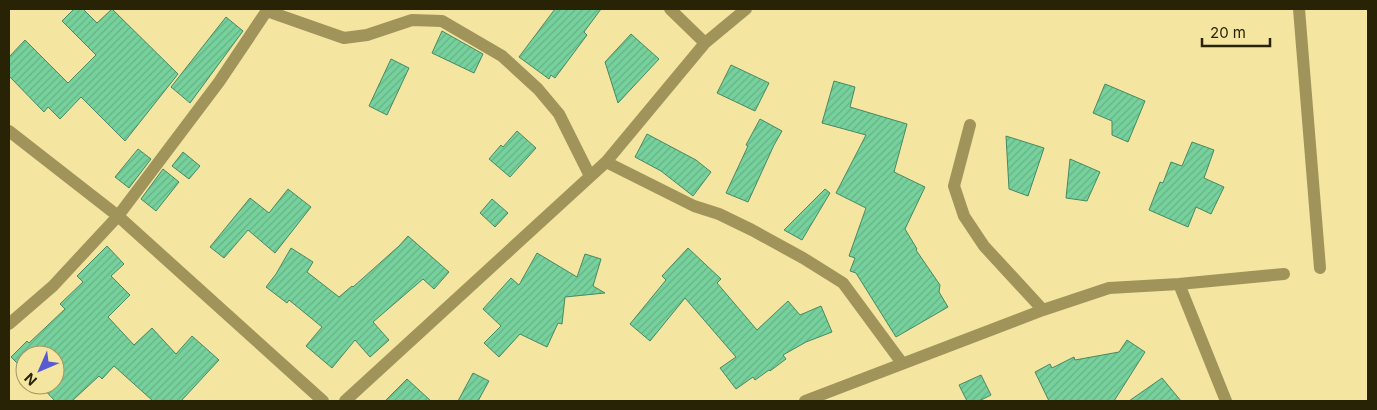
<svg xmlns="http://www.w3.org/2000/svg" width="1377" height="410" font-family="Inter,sans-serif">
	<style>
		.building { fill: url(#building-hatch); stroke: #478964 }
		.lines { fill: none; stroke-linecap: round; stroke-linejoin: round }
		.lane { stroke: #a1945a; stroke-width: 12 }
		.street { stroke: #a1945a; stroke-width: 12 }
	</style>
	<defs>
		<pattern id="building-hatch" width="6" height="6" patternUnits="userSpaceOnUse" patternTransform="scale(1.25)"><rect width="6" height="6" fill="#76d19d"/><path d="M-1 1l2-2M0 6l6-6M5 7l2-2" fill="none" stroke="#66b386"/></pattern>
	</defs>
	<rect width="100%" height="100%" fill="#f4e5a0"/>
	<!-- building -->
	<path class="building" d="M74,9H83L97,23L112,9L178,74L125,141L81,97L60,119L48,107L44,112L9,76V57L25,40L68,83L96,55L62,21Z
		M555,9H601L584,32L587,35L555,78L551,75L549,79L519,57Z
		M226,17L243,31L190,103L171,87Z
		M442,31L483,54L474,73L432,53Z
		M631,34L659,59L618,103L605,62Z
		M391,59L409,68L387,115L369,106Z
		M731,65L769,83L755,111L717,93Z
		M834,81L855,87L850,107L907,124L894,172L925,187L905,229L917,249L916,250L940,285L939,292L948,307L896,337L856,273L850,271L855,258L849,256L866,208L836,193L866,135L822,123Z
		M1105,84L1145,101L1128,142L1112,135V121L1093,113Z
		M760,119L782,131L774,145L748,202L726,193L748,146L746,145Z
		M517,131L536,148L510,177L489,159L501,145L503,147Z
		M647,134L696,160L711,172L693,196L661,171L635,157Z
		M1006,136L1044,148L1028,196L1009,189Z
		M1192,142L1214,150L1204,178L1224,187L1211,214L1196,207L1188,227L1149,210L1160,182L1163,183L1171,162L1182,166Z
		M138,149L151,159L129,188L115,177Z
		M183,152L200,166L189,179L172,166Z
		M1070,159L1100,172L1087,201L1066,198Z
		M163,169L179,182L156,211L141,199Z
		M288,189L311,207L275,253L248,230L224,258L210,247L250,198L269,213Z
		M825,189L830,193L802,240L784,230Z
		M492,199L508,213L495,227L480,213Z
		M408,236L449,272L434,289L423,279L373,322L389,340L370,357L355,340L332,368L306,346L322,327L289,300L287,303L266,287L276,274L291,248L313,262L307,272L339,297L352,286L353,287L399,246Z
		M107,246L124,264L111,276L130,295L108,317L134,345L152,328L176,354L192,336L219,360L181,401H153L114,366L102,379L99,376L72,401H55L40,385H55V355H25V370L24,368L23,369L11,357L27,341L29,343L65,309L60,304L83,282L77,276Z
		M688,248L721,279L717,283L757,330L788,301L800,315L821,306L832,332L806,342L783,355L786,359L770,371L769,370L755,380L753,377L736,389L720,368L736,357L685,298L650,341L630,324L666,280L662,276Z
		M537,253L577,277L585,254L601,259L593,286L605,293L565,297L562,324L558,323L547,347L520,334L499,357L484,343L501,326L483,309L511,278L519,285Z
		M1127,340L1145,352L1114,401H1049L1035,372L1050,364L1052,368L1074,357L1075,360L1119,352Z
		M473,373L489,381L478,401H458Z
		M981,375L991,395L979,401H967L959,385Z
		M1162,378L1181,401H1129Z
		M407,379L431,401H385Z"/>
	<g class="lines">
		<!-- lane -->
		<path class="lane" d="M1299,9L1320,268"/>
		<!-- street -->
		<path class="street" d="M267,9V11L344,38L367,35L412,20L442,21L502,56L538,89L559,114L590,176
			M705,43L746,9
			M970,125L954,186L964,216L984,246L1043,310
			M9,131L118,216L323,401
			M606,162L694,206L719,214L752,230L803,258L843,283L902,363
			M1179,284L1226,401
			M9,324L53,286L118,216L219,82L268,9
			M345,401L606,162L705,43L670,9
			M805,401L1043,310L1109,288L1179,284L1284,274"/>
	</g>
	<!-- border -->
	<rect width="1377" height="410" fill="none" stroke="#292306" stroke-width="20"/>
	<!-- north arrow -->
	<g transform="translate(40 370) rotate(225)"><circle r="24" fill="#f4e5a0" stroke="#a39762"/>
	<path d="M0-4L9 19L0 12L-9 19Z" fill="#575ad1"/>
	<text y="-8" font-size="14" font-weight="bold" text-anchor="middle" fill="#292306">N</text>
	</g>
	<!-- scale -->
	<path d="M1202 38v8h68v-8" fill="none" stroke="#292306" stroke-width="2.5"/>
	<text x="1210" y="38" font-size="15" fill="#292306" stroke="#f4e5a0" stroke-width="4" paint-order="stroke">20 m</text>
</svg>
